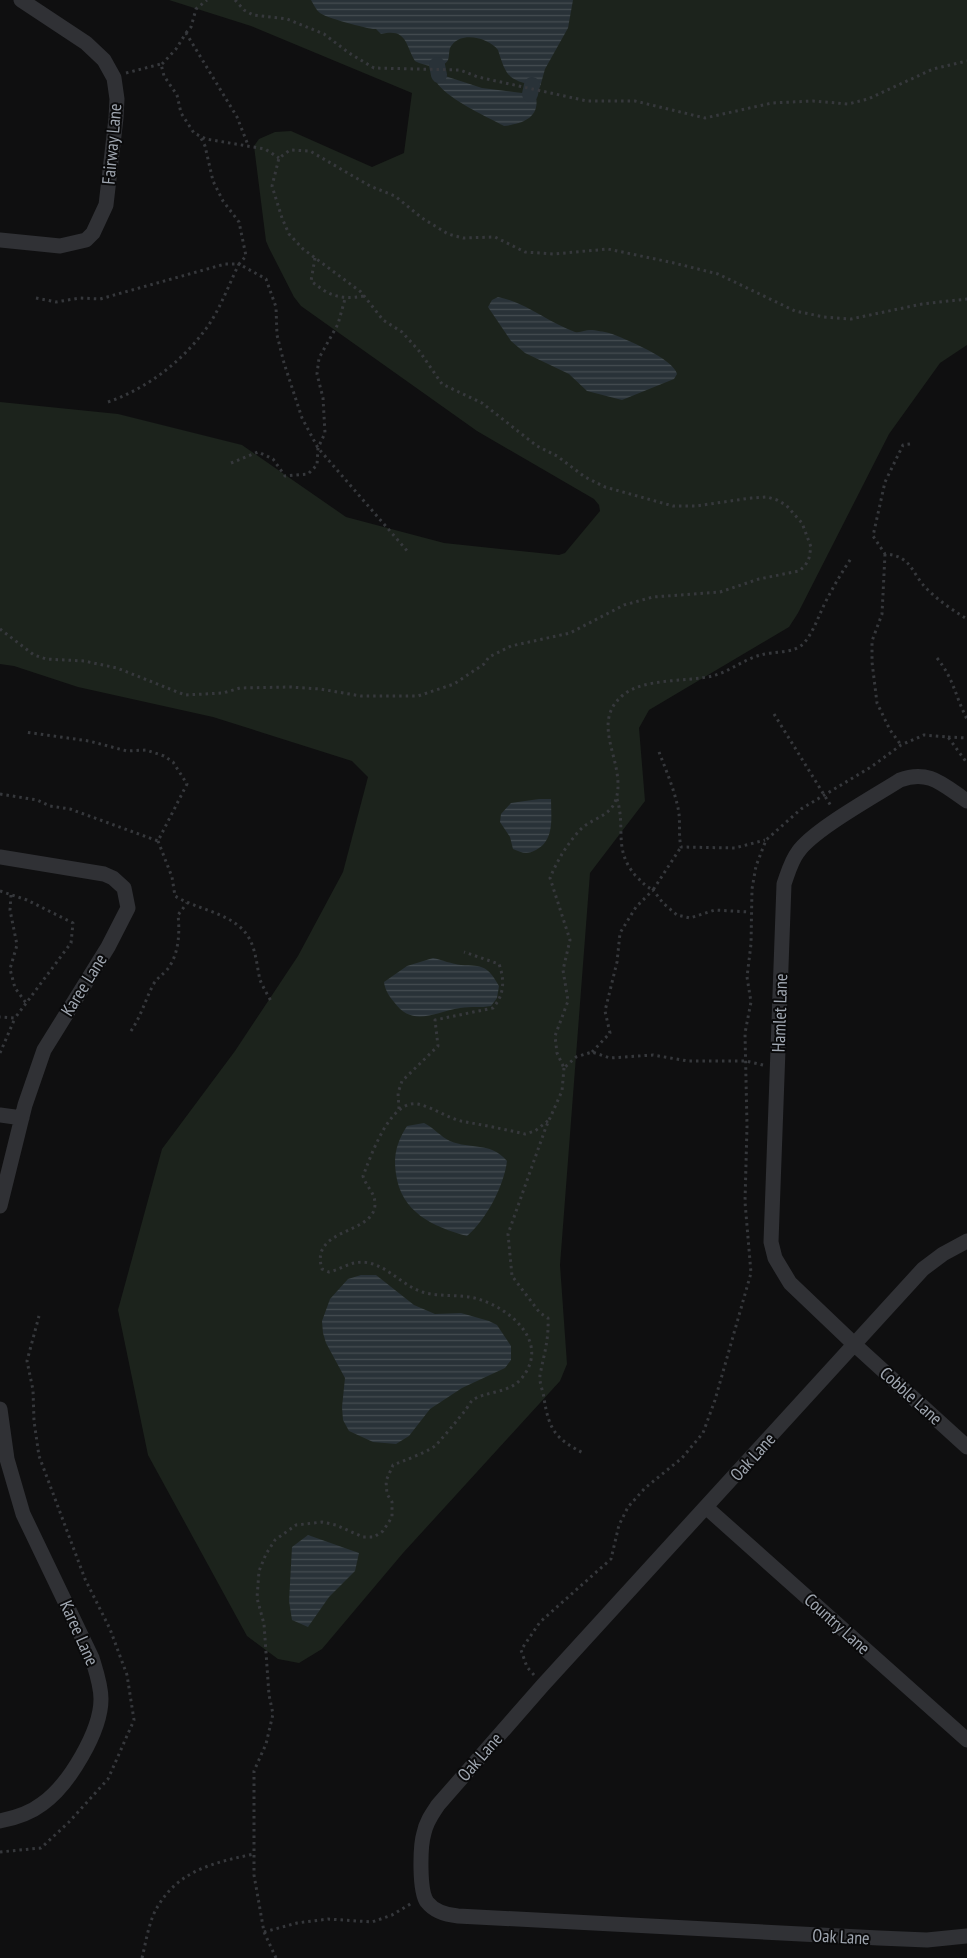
<svg xmlns="http://www.w3.org/2000/svg" width="967" height="1958" font-family="'PT Sans Narrow',sans-serif">
	<style>
		.green { fill: #1c231c }
		.water { fill: url(#water-rules) }
		.lines { fill: none; stroke-linecap: round; stroke-linejoin: round }
		.canal { stroke: #293238; stroke-width: 16 }
		.path { stroke: #36383c; stroke-width: 3; stroke-dasharray: 2.5 4; stroke-linecap: butt }
		.minor { stroke: #303135; stroke-width: 15 }
		.labels { text-anchor: middle; stroke-width: 4; stroke-linejoin: round; paint-order: stroke }
		.street-label { font-size: 18px; fill: #a0a7b1; stroke: #0a0a0b }
	</style>
	<defs>
		<pattern id="water-rules" width="6" height="5" patternUnits="userSpaceOnUse" patternTransform="scale(1.25)"><rect width="6" height="5" fill="#293238"/><path d="M0 2.5h6" fill="none" stroke="#454d52"/></pattern>
	</defs>
	<rect width="100%" height="100%" fill="#0f0f10"/>
	<!-- green -->
	<path class="green" d="M169,0H967V345L940,363L889,434L798,613L789,627L649,710L639,728L645,801L590,873L560,1265L567,1364L560,1381L403,1553L322,1649L299,1663L278,1659L247,1636L148,1455L118,1310L162,1149L235,1051L298,956L343,872L368,777L352,761L213,717L78,687L14,666L0,664V402L118,414L242,445L346,517L444,543L559,555L565,553L600,511L599,505L594,499L477,431L301,306L294,297L269,248L266,241L254,146L259,139L275,132L291,131L372,167L404,153L412,93L251,26Z"/>
	<!-- water -->
	<path class="water" d="M311,0H573L568,28L545,69L540,87C509,80 507,79 498,50C489,38 462,31 452,45C448,49 450,55 448,60C443,70 424,66 415,61C405,44 407,28 381,34L376,29C370,30 324,17 320,13C316,10 314,5 311,0Z
		M434,75H442L482,88L530,94L536,97C540,118 522,124 504,126C488,117 435,94 434,75Z
		M498,297C525,302 549,323 575,332C581,333 585,330 590,330C596,330 604,332 609,333C624,338 674,359 677,374L674,379L622,400L587,391L569,374L525,353L511,341L488,307L492,300Z
		M539,799H551C551,818 555,840 536,850C527,855 522,853 513,849L510,837L500,822L501,814L511,803Z
		M433,958C442,960 452,964 461,965C483,966 487,965 499,986L497,998L491,1006C481,1008 471,1006 460,1008C434,1012 413,1028 394,1002C389,996 385,990 384,982L407,966Z
		M424,1123C434,1128 441,1137 450,1141C471,1150 490,1141 507,1161C504,1186 486,1220 467,1236C433,1227 401,1212 396,1174C393,1155 397,1142 407,1126Z
		M361,1275H376L414,1305L435,1314L461,1313L489,1321L497,1325L511,1346V1360L505,1368L462,1388L430,1409L409,1436L396,1444L373,1442L349,1431L343,1420L342,1407L345,1378L326,1343L323,1333L322,1321L330,1299L348,1279Z
		M308,1535L359,1553L355,1571L329,1597L308,1627L292,1620L289,1601L292,1547Z"/>
	<g class="lines">
		<!-- canal -->
		<path class="canal" d="M437,65L439,75
			M530,94L532,85"/>
		<!-- path -->
		<path class="path" d="M235,0L244,10L253,15L287,19L324,34L349,53L374,68L460,70L478,77L587,101H635L705,118L772,103L813,101L848,104L868,99L933,69L967,61
			M186,33L191,27L196,9L207,0
			M162,64L176,49L186,33L237,117L248,145
			M126,73L161,64L164,76L177,95L181,113L194,133L206,139L265,149L279,158
			M315,258L311,281C330,296 339,300 364,296
			M36,298L56,302L80,298L100,299L225,264H239L246,256L239,222L223,201L213,181L205,146L200,136
			M108,402C148,388 183,361 208,326C221,307 229,284 239,264L266,279L276,307L277,335L284,363L302,418L318,448L409,553
			M910,444L903,445L885,482L873,536L885,554C913,556 911,574 928,590C939,601 954,611 967,619
			M231,463L258,452L273,459L285,476L308,474L317,465L318,448L325,433L323,398L317,374L319,358L338,324L345,299
			M885,554L882,614L872,641V662L877,703L890,730L901,745
			M0,629L34,655L46,659L84,661L117,668L185,695L223,693L240,688L290,687L320,689L361,696H418L454,684L484,664L489,657L511,646L570,633L624,605L653,597L720,592L759,579L799,571L805,566L809,558L811,547L802,523L786,505L777,500L767,497L751,498L696,506H673L605,487L585,477L557,456L537,446L482,403L442,384L420,352L402,332L383,320L361,292L303,249L289,234L282,218L272,186L279,158L290,150L310,151L370,186L395,196L422,218L448,234L463,238L495,237L525,252L554,254L608,249L674,263L718,274L795,311L824,317L851,319L922,304L967,299
			M937,658C954,679 955,696 967,719
			M774,714L831,806
			M948,737L967,738
			M659,752C666,770 674,789 678,808C681,821 678,834 681,847L735,848L765,840
			M0,794L37,800L50,806L70,809L158,841L187,784L173,762L164,756L146,750L127,751L89,741L25,732
			M617,799C626,828 613,849 635,875C641,881 645,886 653,890L681,847
			M158,841L172,877L175,896C197,910 235,913 249,938C256,950 257,967 260,980C263,987 267,994 271,1001
			M0,891L27,900L73,923L71,943L15,1018L0,1017
			M11,895L10,910L17,945L10,969L15,988L26,1003
			M131,1031C141,1016 145,1001 153,985C157,978 161,976 166,971C179,956 180,933 178,915L187,903
			M592,1052L610,1033L605,1011L617,962L620,933L636,907L653,890L663,903L677,915L690,918L715,910L750,912
			M0,1053L15,1018
			M763,1065L746,1061H688L653,1055L610,1058L592,1052L576,1057L564,1068L557,1053L555,1036L568,1001L563,970L570,940L550,878C557,861 567,844 580,830C591,818 611,817 616,799C627,763 588,724 623,695C643,678 687,682 712,676C729,672 744,659 761,655C774,651 794,654 804,643C814,631 818,617 825,603C833,587 842,572 852,557
			M564,1068L562,1091L546,1127L508,1234L512,1276L540,1313L548,1318C549,1340 544,1354 540,1375C539,1382 543,1391 544,1398C549,1431 556,1439 585,1454
			M399,1109L398,1093L402,1081L438,1046L435,1020L493,1008C504,995 505,981 499,964L464,952
			M534,1675L527,1667L521,1650L540,1622L611,1559L619,1525L628,1507L645,1488L682,1458L703,1433L715,1400L751,1273L745,1202L747,1126L745,1033L751,1002L747,977L751,944L752,889L756,866L766,840L801,809L871,767L901,745L924,735L948,737L967,763
			M0,1852L41,1848L69,1822L108,1779L134,1720L127,1675L110,1629L85,1579L39,1456L34,1421L33,1390L27,1361L39,1316
			M264,1932L297,1923L328,1919L372,1922L392,1915L412,1903
			M142,1958C146,1942 149,1920 158,1906C179,1870 216,1862 254,1854
			M276,1958L264,1932L254,1875V1771L266,1744L273,1714L269,1695L264,1624L257,1598L259,1571L266,1554L275,1540L296,1525L322,1522L336,1525L363,1537H374L383,1531L392,1517V1502L387,1494L386,1481L393,1465C403,1461 431,1451 437,1444C446,1434 455,1423 464,1412C467,1409 469,1403 473,1400C485,1391 508,1394 521,1379C551,1344 512,1309 478,1299C461,1294 443,1297 426,1293C400,1287 383,1257 354,1263C346,1265 338,1270 329,1272L322,1269C309,1227 375,1235 375,1204C375,1192 366,1187 363,1176C371,1156 390,1099 418,1104C432,1107 446,1117 461,1121C482,1125 504,1129 525,1134L535,1131L549,1120"/>
		<!-- minor -->
		<path class="minor" d="M0,240L60,246L86,240L93,233L106,205L116,118L117,99L114,78L104,60L86,43L21,0
			M967,801C943,785 929,769 900,780C875,796 813,830 798,852C791,861 788,873 784,884L771,1242L775,1258L790,1283L855,1345L967,1447
			M0,857L104,874L113,878L124,888L128,908L108,947L44,1050L25,1105L0,1206
			M0,1115L22,1118
			M967,1241L943,1254L923,1269L543,1685L438,1805C432,1814 426,1822 424,1833C420,1846 419,1891 427,1902C434,1911 447,1915 458,1916L879,1938L927,1940L967,1936
			M0,1409L7,1459L23,1514L92,1658C96,1671 101,1685 101,1699C101,1731 69,1785 42,1804C29,1814 15,1818 0,1821
			M707,1508L967,1740"/>
	</g>
	<g class="labels">
		<!-- street labels -->
		<g class="street-label">
			<text transform="translate(112 144) rotate(-85)" y="6">Fairway Lane</text>
			<text transform="translate(84 985) rotate(-58)" y="6">Karee Lane</text>
			<text transform="translate(780 1013) rotate(-88)" y="6">Hamlet Lane</text>
			<text transform="translate(911 1396) rotate(42)" y="6">Cobble Lane</text>
			<text transform="translate(753 1457) rotate(-48)" y="6">Oak Lane</text>
			<text transform="translate(837 1624) rotate(42)" y="6">Country Lane</text>
			<text transform="translate(79 1633) rotate(66)" y="6">Karee Lane</text>
			<text transform="translate(480 1757) rotate(-49)" y="6">Oak Lane</text>
			<text transform="translate(841 1937) rotate(3)" y="6">Oak Lane</text>
		</g>
	</g>
</svg>
